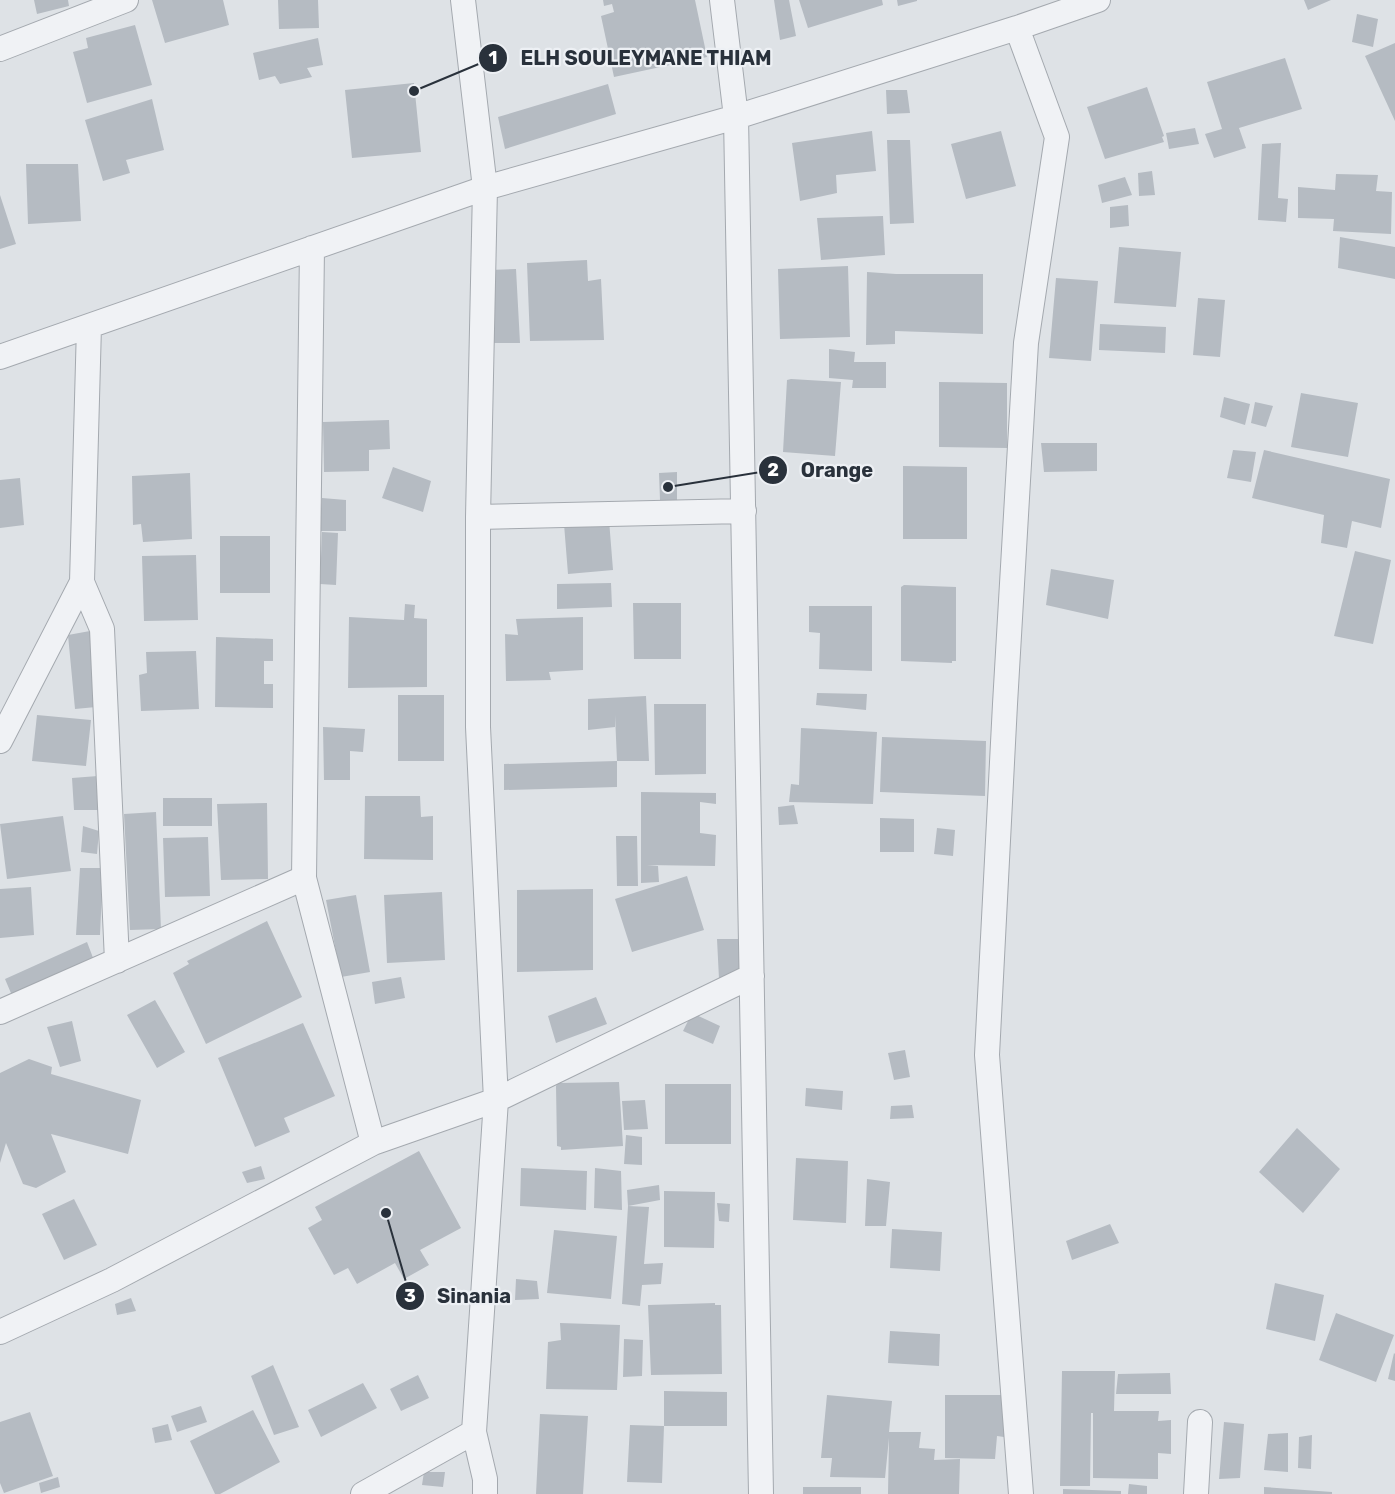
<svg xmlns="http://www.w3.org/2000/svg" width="1395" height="1494" font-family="Rubik,sans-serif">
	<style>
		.building { fill: #b5bbc2 }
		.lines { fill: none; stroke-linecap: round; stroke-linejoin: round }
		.street-casing { stroke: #a4a9af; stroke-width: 26 }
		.street { stroke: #f0f2f5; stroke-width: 24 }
		.leader { fill: none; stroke: #29313b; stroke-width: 2 }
		.callout-dot { fill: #29313b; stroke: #edf0f4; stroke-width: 2 }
		.mark-label { font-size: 18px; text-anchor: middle; font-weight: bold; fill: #fff }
		.callout-label { font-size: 20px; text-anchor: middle; font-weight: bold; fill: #29313b; stroke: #edf0f4; stroke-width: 4.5; stroke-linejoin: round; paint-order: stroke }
	</style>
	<rect width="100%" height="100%" fill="#dee2e6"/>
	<!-- building -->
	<path class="building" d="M34,0H68L69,6L37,14Z
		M152,0H223L229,25L165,43Z
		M278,0H318L319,28L279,29Z
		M603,0H695L707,57L614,77L601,16L614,12L612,4L604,6Z
		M774,0H789L796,36L780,40Z
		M799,0H882L883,5L808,28Z
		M897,0H917V1L898,6Z
		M1304,0H1331L1308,10Z
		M1357,14L1378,19L1373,47L1352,42Z
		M135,25L152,85L87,103L73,52L88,48L86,38Z
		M318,38L323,65L307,68L312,77L280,84L275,76L259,80L253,53Z
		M1395,43V121L1365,56Z
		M1285,58L1302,109L1239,128L1246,148L1214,158L1205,134L1222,129L1207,82Z
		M414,83L421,152L352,158L345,90Z
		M608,84L616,114L505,149L498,117Z
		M1147,87L1164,136L1162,137L1164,142L1105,159L1087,107Z
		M886,90H907L910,113L887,114Z
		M152,99L164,150L126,160L130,173L103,181L85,120Z
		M1195,128L1199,144L1169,149L1166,133Z
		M872,131L876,171L836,175L837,193L800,201L792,143Z
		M1001,131L1016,186L966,199L951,144Z
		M887,140H910L914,223L890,224Z
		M1281,143L1278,198L1288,199L1286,222L1258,220L1262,144Z
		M26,164H78L81,221L28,224Z
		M1152,171L1155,195L1139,196L1138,173Z
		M1336,174L1378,175L1376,191L1392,192L1391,234L1333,231L1334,219L1298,218V187L1335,190Z
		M1125,177L1132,195L1102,203L1098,185Z
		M0,195L16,244L0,249Z
		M1128,205L1129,226L1110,228V207Z
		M883,216L885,255L821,260L817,218Z
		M1340,237L1395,247V279L1338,268Z
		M1119,247L1181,252L1176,307L1114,303Z
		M587,260L588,281L601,279L604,340L530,341L527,263Z
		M848,266L850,337L780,339L778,269Z
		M516,269L520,343H493L489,270Z
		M867,272L896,274H983V334L895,331V344L866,345Z
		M1056,278L1098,281L1091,361L1049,358Z
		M1198,298L1225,300L1220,357L1193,355Z
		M1100,324L1166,327L1165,353L1099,350Z
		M829,349L855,352L854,362H886V388H852L853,380L829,378Z
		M791,379L841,382L835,456L783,452L787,380Z
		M939,382L1007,383V448L939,447Z
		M1301,393L1358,403L1348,457L1291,447Z
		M1224,397L1250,404L1245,425L1220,417Z
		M1255,402L1273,406L1266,427L1251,423Z
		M389,420L390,449L369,450V471L324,472L323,422Z
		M1041,443H1097V471L1044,472Z
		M1233,450L1256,452L1251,482L1227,478Z
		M1264,450L1390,479L1381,528L1352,521L1347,548L1321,543L1324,515L1252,498Z
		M903,466L967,467V539H903Z
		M393,467L431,481L423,512L382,498Z
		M677,472V500H660L659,473Z
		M190,473L192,539L143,542L141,524L133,525L132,476Z
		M20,478L24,525L0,528V480Z
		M322,498L346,500V531H319Z
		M609,520L613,570L568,574L564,524Z
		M322,532L338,533L336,585L320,584Z
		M220,536H270V593H220Z
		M1355,551L1391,560L1373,644L1334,636Z
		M196,555L198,620L144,621L142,556Z
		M1051,569L1114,580L1108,619L1046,605Z
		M611,583L612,607L557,609V584Z
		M904,585L956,587V661H952V663L901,661V587Z
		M633,603H681V659H634Z
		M405,604L415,605L414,618L427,619V687L348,688L349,617L404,620Z
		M809,606H872V671L819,669L820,633L809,632Z
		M583,617V670L549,672L551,680L506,681L505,634L518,635L516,619Z
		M90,631L96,707L75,709L68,635Z
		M216,637L273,639V661H264V684H273V708L215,707Z
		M196,651L199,709L141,711L139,675L147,673L146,652Z
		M817,693L867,694L866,710L816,705Z
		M398,695H444V761H398Z
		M646,696L649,761H617L615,715V727L588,730V699Z
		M654,704H706V774L655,775Z
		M37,715L91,720L86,766L32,761Z
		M323,727L365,729L363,752L350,751V780H324Z
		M801,728L877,732L873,804L789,802L791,784L799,785Z
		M882,737L986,741L985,796L880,792Z
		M617,761V787L504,790V764Z
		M98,776L101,810H74L72,778Z
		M641,792L716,793V804L700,802V833L716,835L715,866L647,865L658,866L659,882L641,883Z
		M365,796H420L421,817L433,816V860L364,859Z
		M163,798H212V826H163Z
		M267,803L268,879L221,880L217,804Z
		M794,805L798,824L779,825L778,807Z
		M156,812L161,929L130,930L124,814Z
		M63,816L71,871L7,879L0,824Z
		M880,818L914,819V852H880Z
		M83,826L99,831L97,854L81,852Z
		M937,828L955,830L953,856L934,854Z
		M616,836H637L638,886H617Z
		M208,837L210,896L165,897L163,838Z
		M80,868H103L100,935H76Z
		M687,876L704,930L632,952L615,899Z
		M31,887L34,935L0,938V889Z
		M593,889V970L517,972V890Z
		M442,892L445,960L387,963L384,895Z
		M356,895L370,972L341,977L326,900Z
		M267,921L302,997L206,1044L173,973L189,964L187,961Z
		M717,939H740V978L719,979Z
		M87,942L95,963L13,998L5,979Z
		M401,977L405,998L375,1004L372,982Z
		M596,997L607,1024L556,1043L548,1016Z
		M155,1000L185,1052L157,1068L127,1015Z
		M692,1013L720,1026L713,1044L683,1031Z
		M72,1021L81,1061L60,1067L47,1027Z
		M303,1023L335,1096L284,1118L290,1132L255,1147L218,1058Z
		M905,1050L910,1077L894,1080L888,1053Z
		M29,1059L52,1067L51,1074L141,1100L128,1154L51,1134L66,1172L36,1188L23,1184L6,1143L0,1163V1073Z
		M619,1082L623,1146L561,1150V1147L557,1146L556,1086L558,1083Z
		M665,1084H731V1144H665Z
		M806,1088L843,1091L842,1110L805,1106Z
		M645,1100L648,1129L624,1130L622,1101Z
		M912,1105L914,1118L890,1119L891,1106Z
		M1297,1128L1340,1169L1303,1213L1259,1172Z
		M626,1135L642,1137V1165L624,1164Z
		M419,1151L461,1228L420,1250L429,1265L404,1279L395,1263L357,1284L348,1268L334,1275L308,1228L322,1220L315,1207Z
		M796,1158L848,1161L846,1223L793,1220Z
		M261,1166L265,1179L247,1183L242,1172Z
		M521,1168L587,1171L586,1210L520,1206Z
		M595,1168L621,1171L622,1210L594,1208Z
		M867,1179L890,1182L886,1226H865Z
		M659,1185L660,1200L628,1206L627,1190Z
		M664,1191L715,1192L714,1248L664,1247Z
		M74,1199L97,1245L64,1260L42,1214Z
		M717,1203L730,1204L729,1222L719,1221Z
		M628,1206L649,1207L644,1264L663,1263L661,1284L642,1285L640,1306L622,1304Z
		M1110,1224L1119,1243L1072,1260L1066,1241Z
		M892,1229L942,1232L940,1271L890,1268Z
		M554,1230L617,1236L611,1299L547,1293Z
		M516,1279L537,1281L539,1299L515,1300Z
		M1275,1283L1324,1295L1315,1341L1266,1329Z
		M131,1298L136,1311L117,1315L115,1304Z
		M715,1303V1305H721L722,1374L651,1375L648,1305Z
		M1336,1313L1394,1335L1376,1382L1319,1360Z
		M560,1323L620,1325L617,1390L546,1389L548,1342L561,1340Z
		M890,1331L940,1334L939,1366L888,1363Z
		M624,1339L643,1340L642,1376L623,1377Z
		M1394,1353L1395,1354V1381L1388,1379Z
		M273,1365L299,1427L274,1435L251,1376Z
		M1062,1371H1115L1114,1411H1159L1158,1421L1171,1420V1454L1158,1453V1479L1093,1478V1413H1091L1090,1486H1060Z
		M1170,1373L1171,1394H1116L1118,1374Z
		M418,1375L429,1398L401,1411L390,1389Z
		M363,1383L377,1408L321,1437L308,1410Z
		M664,1391L727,1392V1426H664Z
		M827,1395L892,1401L889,1432H921L919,1448L935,1449L934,1460L960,1459L959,1494H888L889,1438L885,1478L830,1477L832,1458H821Z
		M945,1395H1006L1004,1437L997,1436L995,1459L945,1458Z
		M201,1406L207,1422L177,1432L171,1416Z
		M253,1410L280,1462L220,1494H215L190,1441Z
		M30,1412L53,1476L4,1493L0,1483V1422Z
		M540,1414L588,1416L583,1494H536Z
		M1224,1422L1244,1424L1240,1478L1219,1479Z
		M168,1424L172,1440L155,1443L152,1428Z
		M630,1425L664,1426L662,1483L627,1482Z
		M1288,1433V1472L1264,1470L1268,1434Z
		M1312,1435L1311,1469L1298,1468L1299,1437Z
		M424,1472H445L443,1487L422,1485Z
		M58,1477L60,1487L41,1493L39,1483Z
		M1129,1484L1147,1486V1494H1128Z
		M803,1487H861V1494H803Z
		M1264,1487L1332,1492V1494H1264Z
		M1063,1489L1121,1491V1494H1063Z"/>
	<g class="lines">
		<!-- street casing -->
		<g class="street-casing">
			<path id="street" d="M722,0L736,117L761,1494
				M1017,28L1057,137L1026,343L1005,704L987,1055L1021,1494
				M0,49L126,0
				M312,248L304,878L373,1143
				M0,357L485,188L736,117L1017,28L1098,0
				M478,517L744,511
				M82,582L102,629L117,961
				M0,741L82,582L89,326
				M0,1012L304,878
				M0,1332L112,1280L373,1143L496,1100L752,976
				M474,1432L485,1479V1494
				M363,1494L474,1432L496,1100L478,727V517L485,188L463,0
				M1196,1494L1200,1422"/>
		</g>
		<!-- street -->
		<use href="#street" class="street"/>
	</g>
	<!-- callouts -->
	<path class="leader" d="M414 91L493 58M668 487L773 470M386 1213L410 1296"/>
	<g class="callout-dot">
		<circle cx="414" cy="91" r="6"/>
		<circle cx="668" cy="487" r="6"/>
		<circle cx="386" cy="1213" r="6"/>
		<circle cx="493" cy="58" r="15"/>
		<circle cx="773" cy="470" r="15"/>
		<circle cx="410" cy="1296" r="15"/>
	</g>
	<g class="mark-label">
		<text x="493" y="64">1</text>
		<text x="773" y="476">2</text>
		<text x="410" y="1302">3</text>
	</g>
	<g class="callout-label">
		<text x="646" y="65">ELH SOULEYMANE THIAM</text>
		<text x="837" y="477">Orange</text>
		<text x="474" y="1303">Sinania</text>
	</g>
</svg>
